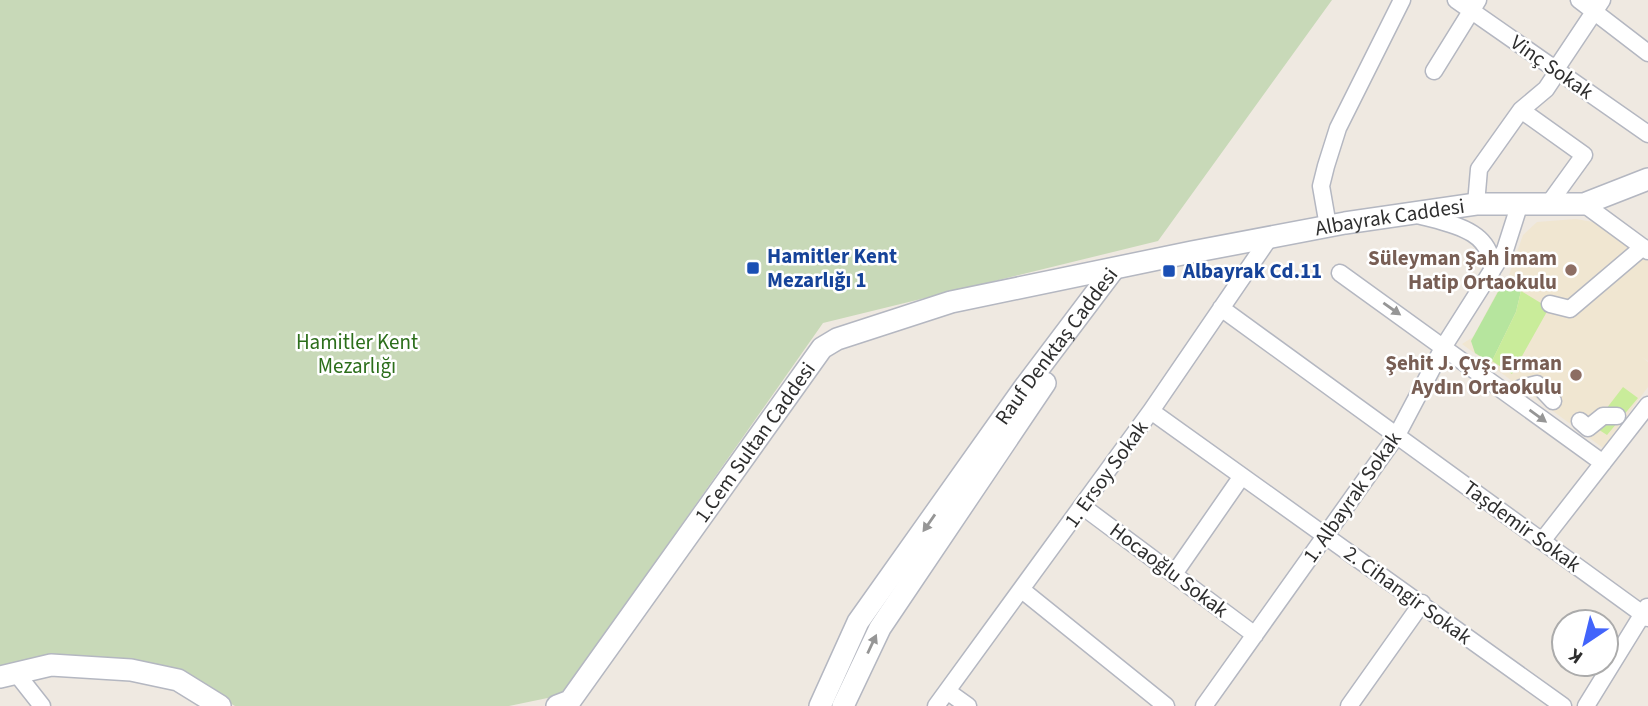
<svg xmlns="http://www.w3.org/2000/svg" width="1648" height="706" font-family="'Source Sans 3',sans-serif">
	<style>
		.education { fill: #f0e6d1 }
		.green { fill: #b6e59e }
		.cemetery { fill: #c8d9b8 }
		.pitch { fill: #c9ec9a }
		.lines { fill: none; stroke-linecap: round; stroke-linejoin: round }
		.street-casing { stroke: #b4b7c1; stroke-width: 19 }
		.secondary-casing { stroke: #b4b7c1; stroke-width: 24 }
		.street { stroke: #fff; stroke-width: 16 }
		.secondary { stroke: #fff; stroke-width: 21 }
		.oneway { fill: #969696 }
		.transit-dot { fill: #1a4fb4; stroke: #fff; stroke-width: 2.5 }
		.education-dot { fill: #8d6e63; stroke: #fff; stroke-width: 2.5 }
		.labels { text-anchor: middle; stroke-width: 5; stroke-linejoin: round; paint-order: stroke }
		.street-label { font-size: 21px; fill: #2e2e2e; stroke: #fff }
		.transit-label { font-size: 21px; font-weight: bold; fill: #164399; stroke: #fff; text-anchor: start }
		.education-label { font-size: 21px; font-weight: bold; fill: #785e54; stroke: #fff; text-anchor: end }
		.park-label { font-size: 21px; fill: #2c6e1b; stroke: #fff }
	</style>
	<rect width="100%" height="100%" fill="#efe9e1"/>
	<!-- education -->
	<path class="education" d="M1576,219L1604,224L1648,256V361L1642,357L1648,362V387L1603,448L1462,344L1473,337L1503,281L1511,285L1509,275L1523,235L1537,222Z"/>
	<!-- green -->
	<path class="green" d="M1504,281L1521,291L1516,312L1491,363L1475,353L1471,341Z"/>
	<!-- cemetery -->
	<path class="cemetery" d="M0,0H1332L1158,241L823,323L562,695L509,706H235L182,676L40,658L0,666Z"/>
	<!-- pitch -->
	<path class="pitch" d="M1521,291L1549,308L1512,374L1492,361L1516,312Z
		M1623,387L1638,398L1607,435L1593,426Z"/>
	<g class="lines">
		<!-- street casing -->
		<g class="street-casing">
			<path id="street" d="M1456,0L1648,134
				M1579,0L1648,53
				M1556,69L1602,0
				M1434,71L1478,0
				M1521,110L1584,155L1550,202
				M1476,204L1479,169L1521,110L1546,89L1558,71
				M1584,204L1648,251
				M1418,215C1450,224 1493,229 1492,271
				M1328,226L1321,186L1326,166L1338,128L1402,0
				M1340,273L1603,463
				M1550,304L1570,309L1643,247
				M1221,308L1648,618
				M1521,388L1537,384L1553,401
				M1151,411L1563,706
				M1580,421L1588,428L1603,416H1617
				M1082,506L1255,635
				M1542,541L1648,405
				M1174,574L1242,476
				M1022,590L1166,706
				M16,673L42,706
				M947,691L968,706
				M936,706L1151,411L1270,237
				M1204,706L1397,435L1444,346L1505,250L1520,203
				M1349,706L1422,603
				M1586,706L1647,607"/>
		</g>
		<!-- secondary casing -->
		<g class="secondary-casing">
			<g id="secondary">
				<path d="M0,677L51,665L131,670L178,680L220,706"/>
				<path id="s1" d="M557,706L570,701L822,348L837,339L951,302L1192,252L1345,223L1476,204H1584L1648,179"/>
				<path id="s2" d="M820,706L858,622L1024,388L1113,270"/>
				<path d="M843,706L880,628L1045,383"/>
			</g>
		</g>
		<!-- street -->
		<use href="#street" class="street"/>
		<!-- secondary -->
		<use href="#secondary" class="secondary"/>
	</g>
	<!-- one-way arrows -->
	<defs><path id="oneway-solid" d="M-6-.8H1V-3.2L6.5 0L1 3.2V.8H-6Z" transform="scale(1.75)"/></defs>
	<g class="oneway">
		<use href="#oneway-solid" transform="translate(1392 309) rotate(35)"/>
		<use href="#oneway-solid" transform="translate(1538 416) rotate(36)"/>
		<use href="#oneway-solid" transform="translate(929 523) rotate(125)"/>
		<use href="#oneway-solid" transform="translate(872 644) rotate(-65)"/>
	</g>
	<!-- markers -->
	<g class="transit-dot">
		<rect x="746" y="261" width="14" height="14" rx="3.5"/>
		<rect x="1162" y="264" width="14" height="14" rx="3.5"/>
	</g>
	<g class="education-dot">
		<circle cx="1571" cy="270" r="7"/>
		<circle cx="1576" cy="375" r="7"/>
	</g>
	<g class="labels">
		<!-- street labels -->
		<g class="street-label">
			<text transform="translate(1552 67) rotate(35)" y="7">Vinç Sokak</text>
			<text dy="7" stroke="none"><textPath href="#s1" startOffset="1032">Albayrak Caddesi</textPath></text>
			<text dy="7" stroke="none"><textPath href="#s2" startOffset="432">Rauf Denktaş Caddesi</textPath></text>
			<text dy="7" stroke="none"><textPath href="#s1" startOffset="332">1.Cem Sultan Caddesi</textPath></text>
			<text transform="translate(1106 474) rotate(-54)" y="7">1. Ersoy Sokak</text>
			<text transform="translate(1352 497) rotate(-55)" y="7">1. Albayrak Sokak</text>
			<text transform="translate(1522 526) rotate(36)" y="7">Taşdemir Sokak</text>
			<text transform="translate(1169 570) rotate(37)" y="7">Hocaoğlu Sokak</text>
			<text transform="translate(1408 595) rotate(36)" y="7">2. Cihangir Sokak</text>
		</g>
		<!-- transit labels -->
		<g class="transit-label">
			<text x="767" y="263">Hamitler Kent<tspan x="767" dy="24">Mezarlığı 1</tspan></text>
			<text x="1183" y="278">Albayrak Cd.11</text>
		</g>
		<!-- education labels -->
		<g class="education-label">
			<text x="1557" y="265">Süleyman Şah İmam<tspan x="1557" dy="24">Hatip Ortaokulu</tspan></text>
			<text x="1562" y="370">Şehit J. Çvş. Erman<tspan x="1562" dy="24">Aydın Ortaokulu</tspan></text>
		</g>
		<!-- park labels -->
		<g class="park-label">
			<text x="357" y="349">Hamitler Kent<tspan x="357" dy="24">Mezarlığı</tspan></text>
		</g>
	</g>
	<!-- north arrow -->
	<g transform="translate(1585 643) rotate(215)"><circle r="33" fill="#ffffff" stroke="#ababab" stroke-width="2"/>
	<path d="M0-5L12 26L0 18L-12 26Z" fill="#4264fb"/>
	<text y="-10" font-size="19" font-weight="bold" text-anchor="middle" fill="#2e2e2e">K</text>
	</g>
</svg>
